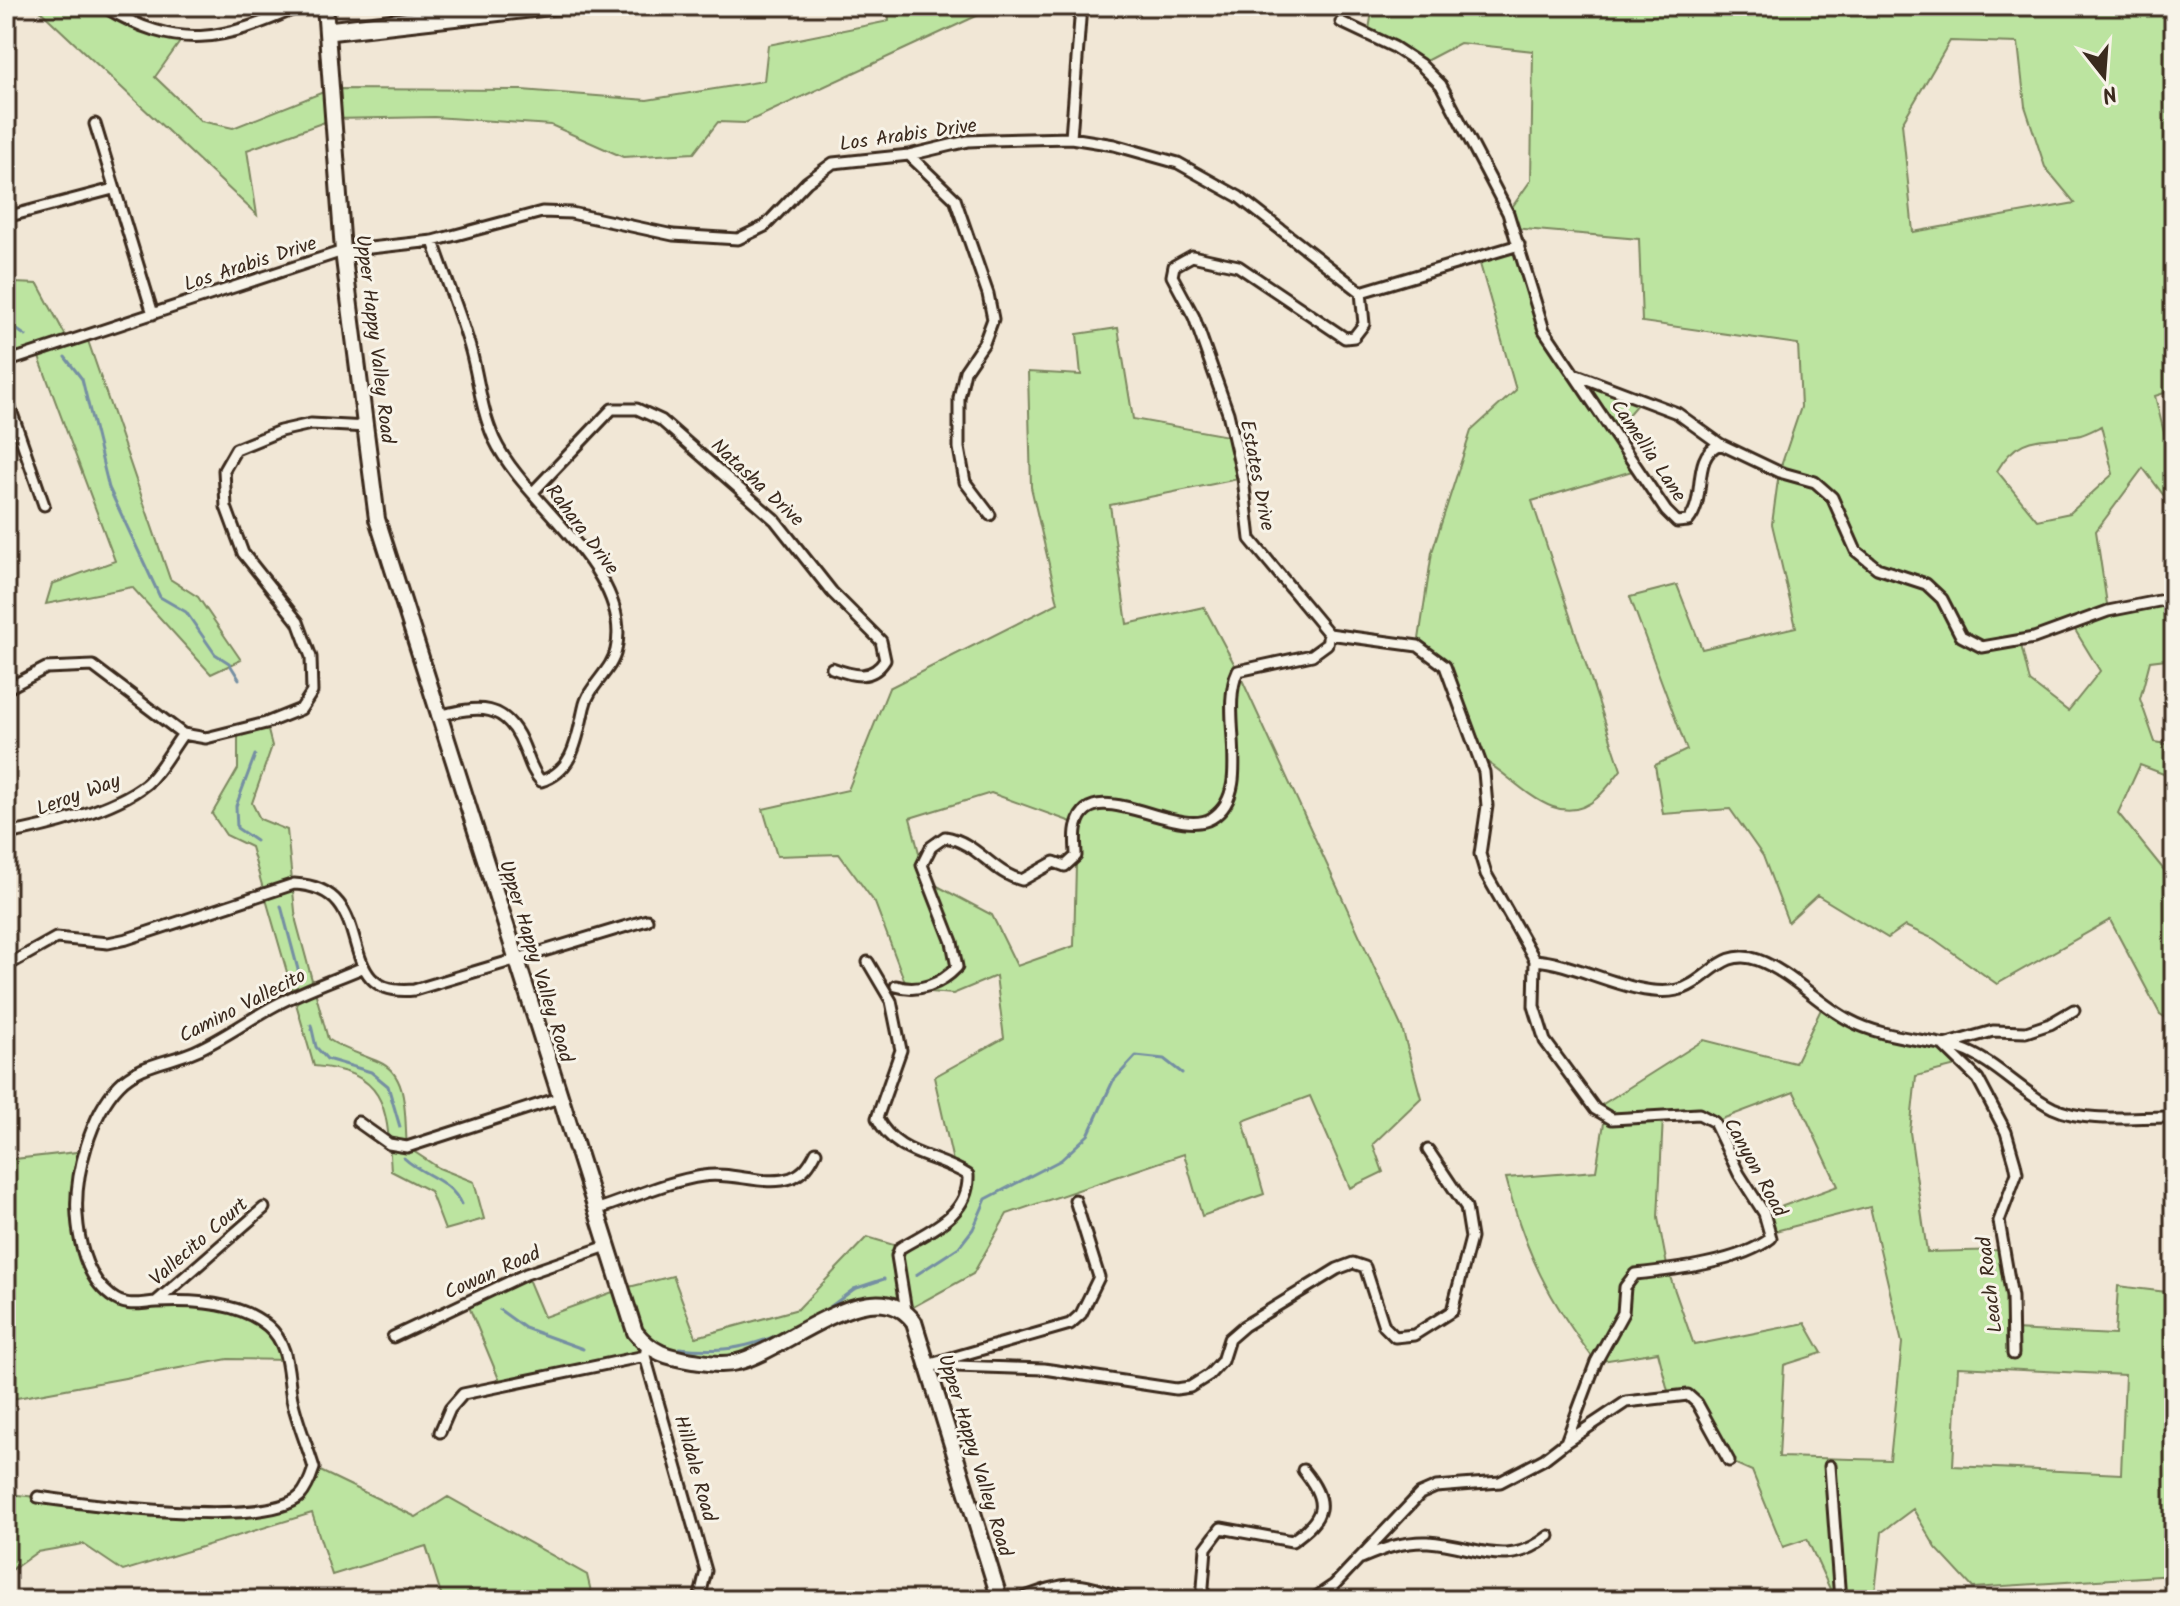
<svg xmlns="http://www.w3.org/2000/svg" width="2180" height="1606" font-family="Kalam,sans-serif">
	<style>
		.green { fill: #bce4a0; stroke: #7c875f; stroke-width: 2; fill-rule: evenodd }
		.lines { fill: none; stroke-linecap: round; stroke-linejoin: round }
		.stream { stroke: #758fa2; stroke-width: 3 }
		.street-casing { stroke: #3b2a1e; stroke-width: 15 }
		.secondary-casing { stroke: #3b2a1e; stroke-width: 20 }
		.street { stroke: #f7f3e8; stroke-width: 9 }
		.secondary { stroke: #f7f3e8; stroke-width: 14 }
		.labels { text-anchor: middle; stroke-width: 6; stroke-linejoin: round; paint-order: stroke }
		.street-label { font-size: 20px; fill: #3b2a1e; stroke: #f7f3e8 }
	</style>
	<rect width="100%" height="100%" fill="#f1e7d6"/>
	<filter id="ink" filterUnits="userSpaceOnUse"><feTurbulence type="fractalNoise" baseFrequency=".0125" numOctaves="2"/><feDisplacementMap in="SourceGraphic" scale="16" xChannelSelector="R" yChannelSelector="G"/><feConvolveMatrix kernelMatrix="1 2 1 2 8 2 1 2 1" color-interpolation-filters="sRGB"/></filter>
	<g filter="url(#ink)">
		<!-- green -->
		<path class="green" d="M35,6H103L182,39L155,77L201,121L233,128L331,89L522,90L647,100L764,81L768,45L889,21L888,6H998L745,123L718,122L694,153L623,157L551,125L434,117L333,119L247,150L257,215Z
			M1373,6H2174V390L2155,396L2167,445L2174,444V509L2143,468L2096,531L2108,611L2174,598V658L2150,661L2140,699L2155,742L2174,745V778L2140,765L2118,813L2164,870L2174,906V1023L2160,1014L2110,920L1997,984L1934,939L1905,926L1888,938L1817,895L1788,922L1763,856L1730,809L1663,814L1655,765L1687,750L1630,597L1677,585L1702,649L1796,627L1772,524L1779,472L1801,407L1798,344L1642,322L1639,239L1513,228L1508,213L1531,180L1533,51L1460,43L1420,64L1368,35ZM1950,41L2018,43L2025,106L2045,167L2075,203L1913,232L1902,123ZM2101,426L2113,474L2070,513L2037,520L1997,471C2018,434 2038,441 2076,436C2084,435 2093,430 2101,426ZM2072,625L2100,671L2068,711L2030,682L2020,641Z
			M1519,245L1544,330L1574,374L1645,395L1614,431L1639,469L1532,501L1621,770C1614,779 1606,790 1597,798C1554,836 1512,772 1478,757L1445,666L1418,646L1432,552L1471,431L1516,390L1478,257Z
			M6,274L14,283L38,284L68,340L86,335L170,579L198,597L241,660L211,674L132,587L46,604L52,584L115,561L37,352L11,360L6,354Z
			M1118,328L1133,419L1234,437L1243,478L1110,505L1127,624L1204,607L1238,671L1402,1028L1421,1098L1373,1144L1383,1172L1350,1188L1310,1096L1243,1121L1264,1194L1202,1216L1184,1154L1007,1214L973,1274L906,1311L875,1302L739,1362L645,1356L501,1384L467,1302L526,1274L544,1317L621,1289L673,1276L696,1337L798,1309L867,1237L900,1247L959,1208L968,1182L954,1166L934,1077L1004,1038L996,976L953,994L908,990L875,903L839,854L777,856L763,809L848,790L889,688L1058,603L1031,487L1028,372L1081,375L1077,334ZM991,793L1077,824L1074,946L1017,966L992,915L926,880L910,818Z
			M266,723L272,746L252,803L260,819L287,830L296,921L328,1039C344,1050 361,1054 379,1062C410,1075 404,1119 407,1147L439,1168L474,1182L484,1219L445,1230L430,1191L391,1171C387,1109 388,1072 314,1066L251,847L226,835L212,814L238,769V731Z
			M1824,1003L1849,1020L1944,1046L1964,1064L1916,1076L1910,1132L1927,1252L2003,1250L2015,1330L2115,1335L2118,1286L2174,1293V1575L1973,1588L1936,1548L1913,1509L1882,1532L1874,1600H1835L1807,1539L1783,1547L1752,1471L1729,1461L1688,1395H1669L1658,1352L1596,1362C1549,1300 1525,1253 1506,1178L1596,1171L1605,1117L1595,1109L1704,1040L1795,1063ZM1794,1092L1838,1186L1764,1213L1771,1232L1870,1207L1902,1343L1890,1460L1779,1457L1784,1365L1822,1353L1805,1323L1694,1345L1668,1271L1658,1218L1663,1117L1698,1114L1714,1122ZM1958,1367L2125,1375L2121,1474L1953,1466Z
			M86,1151L76,1201L78,1235L98,1283L125,1304L230,1308L269,1327L288,1360L228,1359L6,1400V1160Z
			M314,1468L416,1517L448,1497L587,1575L593,1600H443L426,1546L332,1575L312,1513L123,1571L83,1544L37,1552L6,1574V1489L9,1494L201,1515L293,1500Z"/>
		<g class="lines">
			<!-- stream -->
			<path class="stream" d="M6,313L13,327L26,336
				M65,357L82,379L109,488L160,597L186,612L215,654L229,663L239,679
				M255,755L236,806L237,828L256,841
				M281,906L300,977
				M311,1025L316,1047L327,1059L371,1072L388,1086L400,1127
				M404,1158C423,1176 450,1179 461,1204
				M916,1275L959,1247L973,1229L986,1199L1061,1160L1088,1135L1113,1081L1136,1056L1164,1059L1182,1073
				M500,1310L525,1328L583,1349
				M822,1313L854,1289L884,1279
				M679,1348C726,1353 752,1347 794,1328"/>
			<!-- street casing -->
			<g class="street-casing">
				<path id="street" d="M103,6C179,52 222,41 301,6
					M6,7L9,6
					M1341,22L1394,47L1420,64L1441,85L1508,213L1544,330L1666,511L1677,522L1688,521C1708,498 1690,457 1720,444L1779,472L1815,482L1832,497L1856,551L1877,568L1926,584L1942,599L1961,636L1982,647L2034,638L2108,611L2174,598
					M328,27L502,6
					M328,35L581,6
					M95,124L153,314
					M1071,138L1081,6
					M909,155L955,199L988,294L993,319L984,343L965,371L959,398V448L965,482L990,515
					M6,217L113,189
					M433,241C445,278 461,314 471,351C479,381 481,410 494,439C524,504 634,571 616,650C612,671 588,686 584,708C577,738 574,771 541,781C532,772 529,759 524,747C506,701 479,706 437,716
					M1361,292L1364,324L1354,337L1345,338L1238,266L1192,256L1174,266L1172,276L1194,317L1228,413L1243,478L1250,539L1329,634L1418,646L1445,666L1484,772L1487,806L1480,854L1486,874L1535,960
					M6,362L343,251L433,241L542,212L571,213L673,235L738,239L765,226L807,182L833,163L909,155L968,141L992,140L1071,138L1114,145L1178,163L1239,197L1361,292L1519,245
					M1574,374L1677,413L1720,444
					M6,396L44,505
					M533,492L612,409H637L661,420L775,520L832,592L881,641L885,660C872,681 853,676 832,668
					M6,689L46,668L93,666L183,734L206,738L266,723L301,709L312,692L311,657L298,622L243,553L226,507L224,470L236,449L280,431L311,424L367,427
					M6,834C46,827 114,810 146,784C160,772 171,750 183,734
					M1535,960C1579,963 1635,999 1677,990C1707,984 1721,946 1758,960C1791,972 1818,1004 1849,1020C1884,1039 1924,1038 1961,1049C1994,1060 2021,1092 2053,1108C2087,1124 2137,1116 2174,1117
					M868,962L891,1001L901,1050L877,1118C897,1157 935,1154 968,1175C970,1215 930,1230 900,1248L897,1256L906,1311
					M6,966L56,938L108,943L127,939L294,884C385,888 326,999 414,990L647,920
					M896,986C919,993 941,984 957,967L952,942L922,865L931,847L945,837C977,842 992,873 1022,880L1054,862L1065,866L1076,856C1076,847 1074,834 1077,825C1091,772 1177,840 1212,818C1255,791 1218,712 1238,671L1312,655L1327,644L1329,634
					M1944,1045L1993,1031L2026,1032L2050,1024L2074,1010
					M1944,1046L1978,1079L2006,1132L2015,1163L2017,1173L1999,1221L2012,1297L2013,1354
					M358,1122L389,1144L407,1147L559,1098
					M1075,1200L1099,1277L1081,1314L1070,1324L927,1365L1044,1369L1176,1389L1190,1387L1209,1375L1222,1361L1229,1339L1244,1326L1337,1269L1353,1263L1365,1267L1384,1326L1395,1337L1414,1335L1452,1311L1471,1238L1466,1207L1428,1150
					M595,1210C630,1199 667,1181 703,1176C732,1171 764,1187 791,1178C804,1173 810,1164 816,1152
					M156,1302L264,1208
					M393,1337L526,1274L607,1246
					M647,1346L645,1356L706,1571L699,1600
					M440,1432L450,1409L463,1394L645,1356
					M1566,1442L1626,1402L1688,1395L1697,1403L1729,1461
					M1830,1466L1840,1600
					M38,1497C86,1504 266,1529 300,1496C307,1489 311,1477 314,1468C307,1445 297,1422 292,1399C287,1373 290,1345 268,1326C240,1302 193,1300 157,1302C140,1303 126,1308 111,1296C86,1277 79,1245 77,1215C74,1175 91,1114 119,1085C139,1064 170,1062 195,1051C223,1039 248,1020 274,1006C303,990 334,980 364,967
					M1361,1558C1383,1549 1403,1541 1428,1542C1477,1545 1505,1571 1549,1536
					M1017,1600C1074,1579 1074,1581 1130,1600
					M1202,1600L1206,1548L1221,1528L1292,1541C1325,1518 1330,1503 1303,1470
					M1312,1600L1334,1585L1420,1494L1436,1487L1500,1482L1544,1459L1566,1442L1596,1362L1623,1313L1625,1287L1635,1274C1674,1270 1741,1262 1771,1238L1764,1213L1739,1174L1714,1122L1699,1114L1612,1119L1595,1109L1545,1041L1534,1006L1535,960"/>
			</g>
			<!-- secondary casing -->
			<g class="secondary-casing">
				<path id="secondary" d="M325,6L343,251L377,519L635,1332C652,1353 667,1357 693,1361C708,1363 723,1366 737,1362C785,1351 874,1267 914,1322L1000,1600"/>
			</g>
			<!-- street -->
			<use href="#street" class="street"/>
			<!-- secondary -->
			<use href="#secondary" class="secondary"/>
		</g>
	</g>
	<g class="labels">
		<!-- street labels -->
		<g class="street-label">
			<text transform="translate(908 134) rotate(-8)" y="7">Los Arabis Drive</text>
			<text transform="translate(250 263) rotate(-18)" y="7">Los Arabis Drive</text>
			<text transform="translate(376 339) rotate(83)" y="7">Upper Happy Valley Road</text>
			<text transform="translate(1649 450) rotate(56)" y="7">Camellia Lane</text>
			<text transform="translate(1258 475) rotate(79)" y="7">Estates Drive</text>
			<text transform="translate(758 482) rotate(43)" y="7">Natasha Drive</text>
			<text transform="translate(583 529) rotate(53)" y="7">Rahara Drive</text>
			<text transform="translate(78 794) rotate(-20)" y="7">Leroy Way</text>
			<text transform="translate(537 961) rotate(73)" y="7">Upper Happy Valley Road</text>
			<text transform="translate(242 1005) rotate(-27)" y="7">Camino Vallecito</text>
			<text transform="translate(1756 1167) rotate(61)" y="7">Canyon Road</text>
			<text transform="translate(198 1241) rotate(-41)" y="7">Vallecito Court</text>
			<text transform="translate(492 1272) rotate(-24)" y="7">Cowan Road</text>
			<text transform="translate(1989 1285) rotate(-97)" y="7">Leach Road</text>
			<text transform="translate(976 1455) rotate(73)" y="7">Upper Happy Valley Road</text>
			<text transform="translate(696 1468) rotate(74)" y="7">Hilldale Road</text>
		</g>
	</g>
	<!-- margin -->
	<rect width="2180" height="1606" fill="none" stroke="#f7f3e8" stroke-width="32"/>
	<rect x="16" y="16" width="2148" height="1574" fill="none" stroke="#3b2a1e" stroke-width="3" filter="url(#ink)"/>
	<!-- north arrow -->
	<g transform="translate(2104 76) rotate(163)" stroke="#f7f3e8" stroke-width="6" paint-order="stroke">
	<path d="M0-6L14 30L0 20L-14 30Z" fill="#3b2a1e"/>
	<text y="-12" font-size="22" font-weight="bold" text-anchor="middle" fill="#3b2a1e">N</text>
	</g>
</svg>
